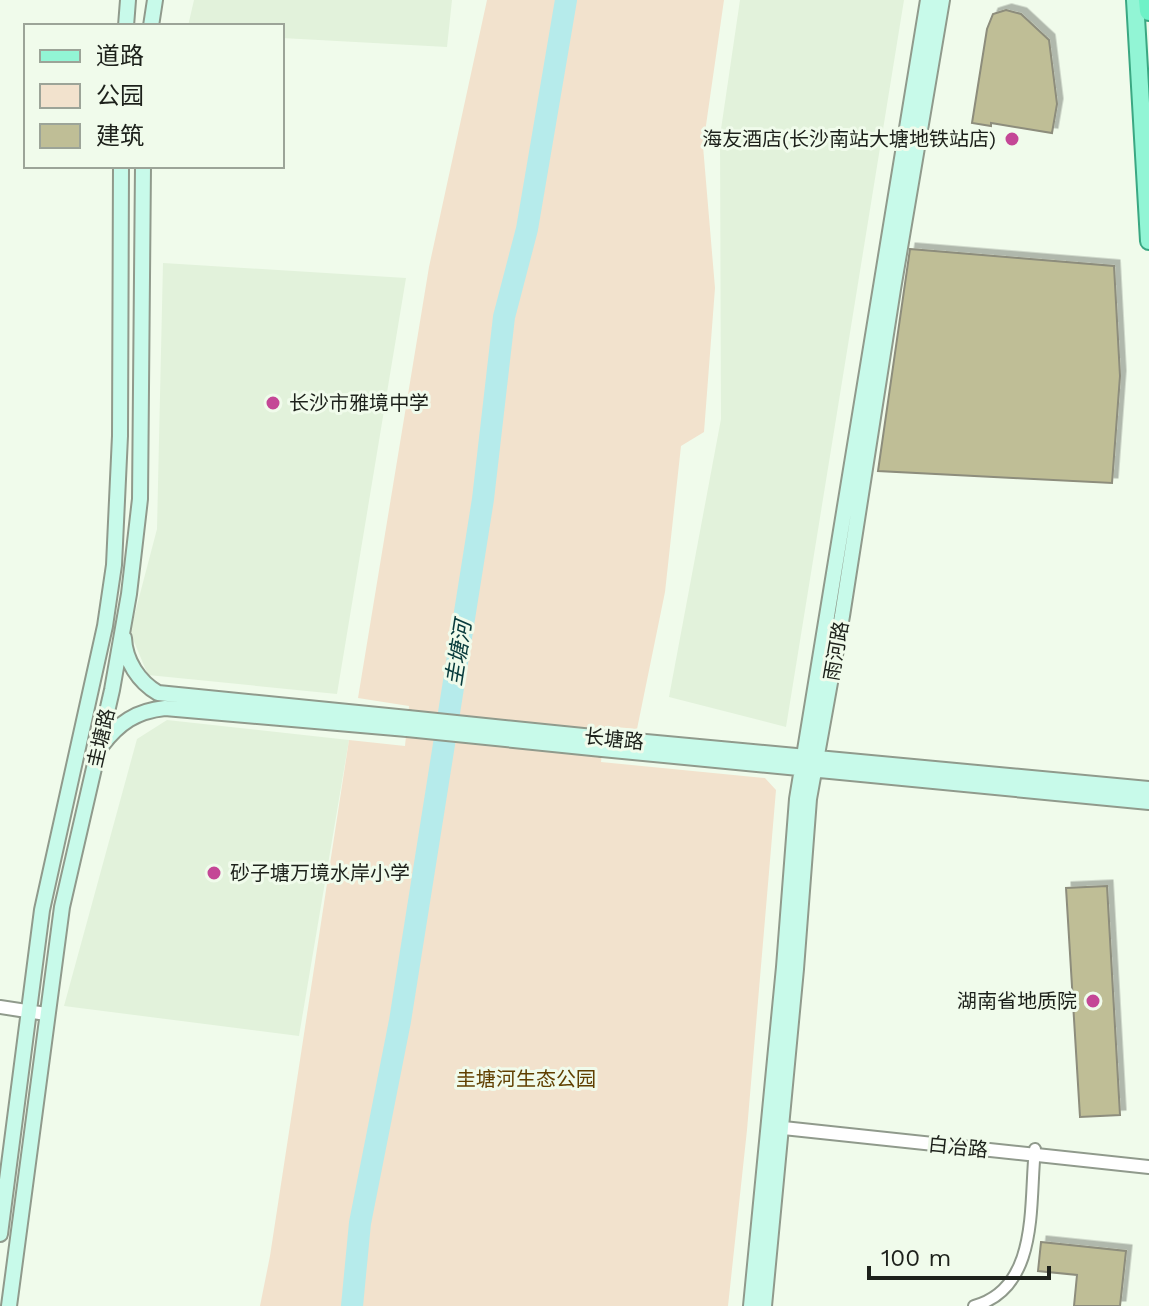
<svg xmlns="http://www.w3.org/2000/svg" width="1149" height="1306" font-family="'Work Sans','Noto Sans SC',sans-serif">
	<style>
		.built { fill: #e2f2db }
		.green { fill: #f2e2cd }
		.lines { fill: none; stroke-linecap: round; stroke-linejoin: round }
		.river { stroke: #b6ebeb; stroke-width: 22 }
		.building { fill: #bfbe96; stroke: #8d8d7c; stroke-width: 2; filter: url(#shadow) }
		.minor-casing { stroke: #909a8c; stroke-width: 14 }
		.tertiary-casing { stroke: #909a8c; stroke-width: 16 }
		.secondary-casing { stroke: #909a8c; stroke-width: 18 }
		.primary-casing { stroke: #3aa782; stroke-width: 20 }
		.trunk-casing { stroke: #3aa782; stroke-width: 22 }
		.minor { stroke: #fff; stroke-width: 10 }
		.tertiary { stroke: #fff; stroke-width: 12 }
		.secondary { stroke: #c8faea; stroke-width: 14 }
		.primary { stroke: #92f5d5; stroke-width: 16 }
		.trunk { stroke: #6ef2c7; stroke-width: 18 }
		.secondary-bridge-casing { stroke: #909a8c; stroke-width: 18; stroke-linecap: butt }
		.secondary-bridge { stroke: #c8faea; stroke-width: 14 }
		.poi-dot { fill: #c44796; stroke: #f0fbeb; stroke-width: 3 }
		.labels { text-anchor: middle; stroke-width: 6; stroke-linejoin: round; paint-order: stroke }
		.poi-label { font-size: 20px; fill: #1d211b; stroke: #f0fbeb; text-anchor: end }
		.street-label { font-size: 20px; fill: #1d211b; stroke: #f0fbeb }
		.park-label { font-size: 20px; fill: #603f00; stroke: #f0fbeb }
		.water-label { font-size: 22px; font-style: italic; fill: #083b3c; stroke: #f0fbeb }
	</style>
	<defs>
		<filter id="shadow"><feDropShadow dx="5.5" dy="-5.5" stdDeviation="0" flood-color="#0004"/></filter>
	</defs>
	<rect width="100%" height="100%" fill="#f0fbeb"/>
	<!-- built -->
	<path class="built" d="M194,0H452L447,47L282,38V26H188Z
		M740,0H904L786,727L669,697L721,419L720,136Z
		M163,263L406,278L337,694L148,675L130,632L157,529Z
		M167,720L349,740L299,1036L64,1006L137,739Z"/>
	<!-- green -->
	<path class="green" d="M487,0H724L703,146L715,288L704,432L681,446L665,592L637,729L605,726L601,762L765,778L776,790L747,1130L728,1306H260L270,1256L349,740L405,746L409,706L358,698L429,267Z"/>
	<g class="lines">
		<!-- river -->
		<path class="river" d="M352,1306L360,1223L400,1021L483,499L504,317L527,229L566,0"/>
	</g>
	<!-- building -->
	<path class="building" d="M1006,10L1021,14L1049,40L1057,104L1052,133L991,123V126L972,123L987,29L993,14Z
		M910,249L1114,266L1120,376L1112,483L878,471Z
		M1107,886L1120,1115L1080,1117L1066,888Z
		M1041,1242L1126,1251L1120,1306H1074L1077,1275L1038,1271Z"/>
	<g class="lines">
		<!-- minor casing -->
		<g class="minor-casing">
			<path id="minor" d="M974,1306C1040,1288 1029,1203 1035,1149"/>
		</g>
		<!-- tertiary casing -->
		<g class="tertiary-casing">
			<path id="tertiary" d="M0,1007L46,1014
				M774,1127L1149,1167"/>
		</g>
		<!-- secondary casing -->
		<g class="secondary-casing">
			<path id="secondary" d="M126,26L128,0
				M151,26L155,0
				M124,638C125,661 139,682 158,693L408,718
				M603,738L1149,789
				M102,745C119,723 136,711 165,708L407,729
				M602,749L1149,802
				M0,1234L42,910L105,626L114,565L120,436L121,166
				M9,1306L62,907L112,690L129,594L140,499L143,166
				M751,1306L784,967L797,799L928,0
				M764,1306L796,969L809,799L842,616L893,289L942,0"/>
		</g>
		<!-- primary casing -->
		<g class="primary-casing">
			<path id="primary" d="M1135,0L1149,241"/>
		</g>
		<!-- trunk casing -->
		<g class="trunk-casing">
			<path id="trunk" d="M1148,0L1149,11"/>
		</g>
		<!-- minor -->
		<use href="#minor" class="minor"/>
		<!-- tertiary -->
		<use href="#tertiary" class="tertiary"/>
		<!-- secondary -->
		<use href="#secondary" class="secondary"/>
		<!-- primary -->
		<use href="#primary" class="primary"/>
		<!-- trunk -->
		<use href="#trunk" class="trunk"/>
		<!-- secondary-bridge casing -->
		<g class="secondary-bridge-casing">
			<path id="secondary-bridge" d="M408,718L603,738
				M407,729L602,749"/>
		</g>
		<!-- secondary-bridge -->
		<use href="#secondary-bridge" class="secondary-bridge"/>
	</g>
	<!-- markers -->
	<g class="poi-dot">
		<circle cx="1012" cy="139" r="8"/>
		<circle cx="273" cy="403" r="8"/>
		<circle cx="214" cy="873" r="8"/>
		<circle cx="1093" cy="1001" r="8"/>
	</g>
	<g class="labels">
		<!-- poi labels -->
		<g class="poi-label">
			<text x="996" y="146">海友酒店(长沙南站大塘地铁站店)</text>
			<text x="289" y="410" text-anchor="start">长沙市雅境中学</text>
			<text x="230" y="880" text-anchor="start">砂子塘万境水岸小学</text>
			<text x="1077" y="1008">湖南省地质院</text>
		</g>
		<!-- street labels -->
		<g class="street-label">
			<text transform="translate(836 651) rotate(-80)" y="7">雨河路</text>
			<text transform="translate(101 738) rotate(-77)" y="7">圭塘路</text>
			<text transform="translate(614 739) rotate(6)" y="7">长塘路</text>
			<text transform="translate(958 1147) rotate(6)" y="7">白冶路</text>
		</g>
		<!-- park labels -->
		<g class="park-label">
			<text x="526" y="1086">圭塘河生态公园</text>
		</g>
		<!-- water labels -->
		<g class="water-label">
			<text transform="translate(458 653) rotate(-81)" y="8">圭塘河</text>
		</g>
	</g>
	<!-- legend -->
	<rect x="24" y="24" width="260" height="144" fill="#f0fbeb" stroke="#9ca498" stroke-width="2"/>
	<rect x="40" y="50" width="40" height="12" fill="#92f5d5" stroke="#9ca498" stroke-width="2"/>
	<text x="96" y="64" font-size="24" fill="#1d211b">道路</text>
	<rect x="40" y="84" width="40" height="24" fill="#f2e2cd" stroke="#9ca498" stroke-width="2"/>
	<text x="96" y="104" font-size="24" fill="#1d211b">公园</text>
	<rect x="40" y="124" width="40" height="24" fill="#bfbe96" stroke="#9ca498" stroke-width="2"/>
	<text x="96" y="144" font-size="24" fill="#1d211b">建筑</text>
	<!-- scale -->
	<path d="M869 1266v12h180v-12" fill="none" stroke="#1d211b" stroke-width="4"/>
	<text x="881" y="1266" font-size="24" fill="#1d211b" stroke="#f0fbeb" stroke-width="6" paint-order="stroke">100 m</text>
</svg>
